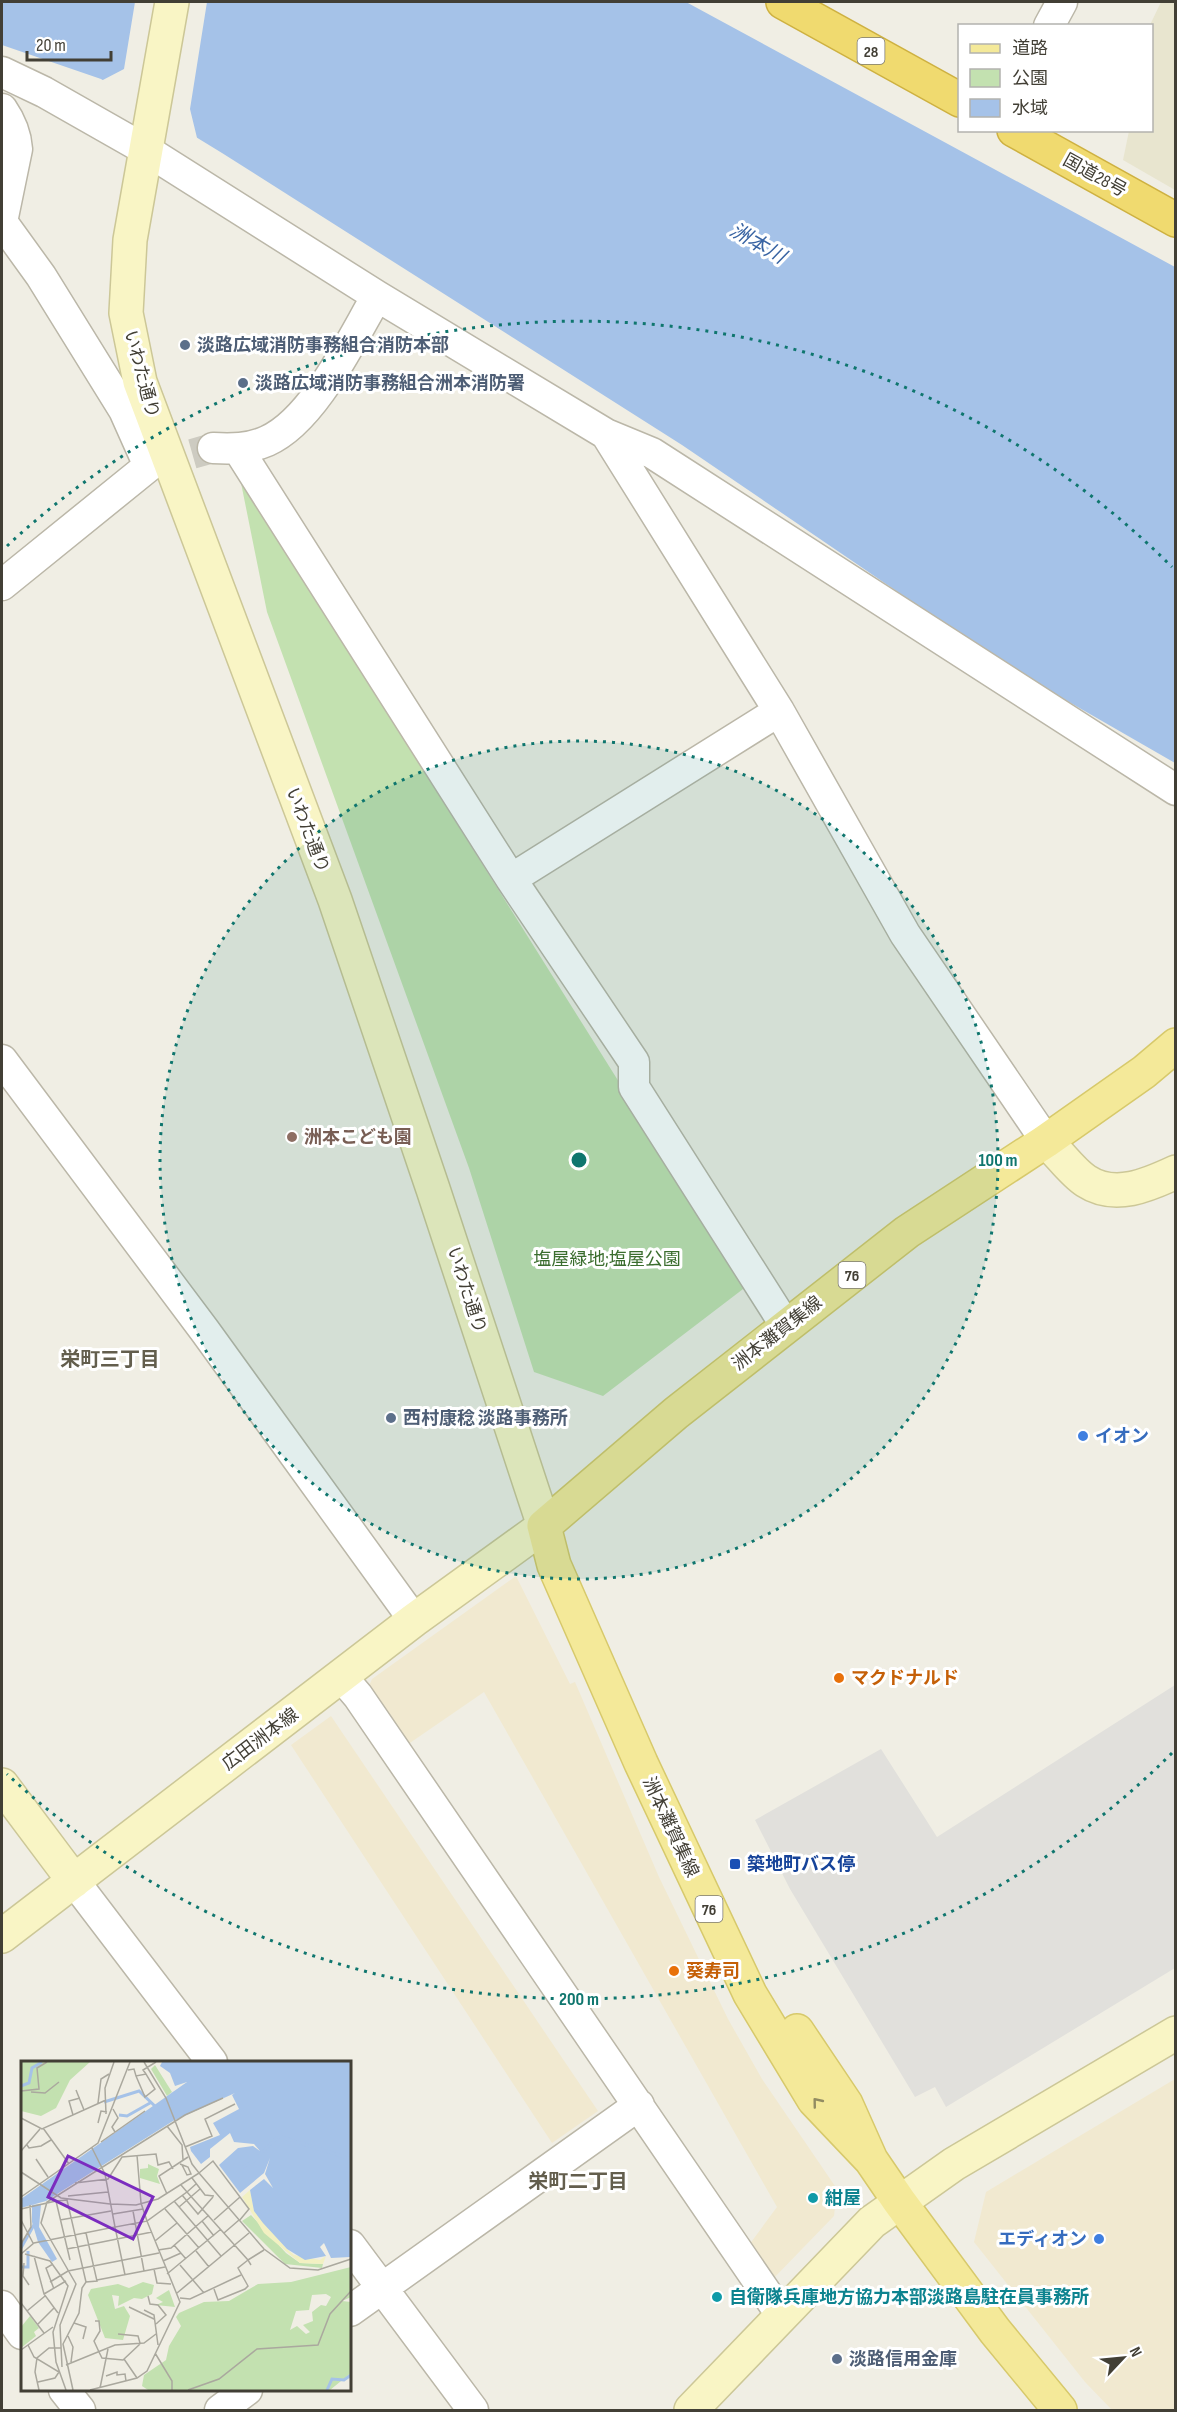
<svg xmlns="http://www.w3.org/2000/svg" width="1177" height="2412" font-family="'Sofia Sans Condensed','Noto Sans JP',sans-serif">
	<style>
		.commercial { fill: #f1e9d0 }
		.education { fill: #e8e5cf }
		.green { fill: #c3e1b0 }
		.parking { fill: #e1e0dc }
		.water { fill: #a5c2e8 }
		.pier { fill: #f0eee4 }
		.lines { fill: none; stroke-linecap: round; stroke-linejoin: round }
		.street-tunnel { stroke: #cdcbc1; stroke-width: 30; stroke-dasharray: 30 15; stroke-linecap: butt }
		.street-casing { stroke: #bbb7a8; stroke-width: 33 }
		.secondary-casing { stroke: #ccc797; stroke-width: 36 }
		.primary-casing { stroke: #d7c96b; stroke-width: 36 }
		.highway-casing { stroke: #ceb141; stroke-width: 36 }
		.street { stroke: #fff; stroke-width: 30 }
		.secondary { stroke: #f9f5c5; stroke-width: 33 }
		.primary { stroke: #f4e999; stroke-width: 33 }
		.highway { stroke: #f0da6f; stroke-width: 33 }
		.oneway { stroke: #928c62 }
		.ring { fill: none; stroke: #0f766e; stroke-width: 3; stroke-dasharray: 3 6 }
		.service-dot { fill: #5c6f8a; stroke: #fff; stroke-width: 2 }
		.education-dot { fill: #8d6e63; stroke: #fff; stroke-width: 2 }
		.shop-dot { fill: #3f7fe0; stroke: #fff; stroke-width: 2 }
		.food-dot { fill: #e8710a; stroke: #fff; stroke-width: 2 }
		.transit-dot { fill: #1a4fb4; stroke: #fff; stroke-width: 2 }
		.culture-dot { fill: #0f9aa8; stroke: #fff; stroke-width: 2 }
		.labels { text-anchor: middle; stroke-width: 6; stroke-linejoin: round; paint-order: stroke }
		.shield { fill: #fff; stroke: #7b7972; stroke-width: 1.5 }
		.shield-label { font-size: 16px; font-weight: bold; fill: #423f35 }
		.street-label { font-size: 18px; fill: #423f35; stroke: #fff }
		.service-label { font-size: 18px; font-weight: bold; fill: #4e5e75; stroke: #fff; text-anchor: start }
		.education-label { font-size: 18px; font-weight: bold; fill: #785e54; stroke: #fff; text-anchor: start }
		.park-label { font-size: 18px; fill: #3b6d2e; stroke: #fff }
		.shop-label { font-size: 18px; font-weight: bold; fill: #366cbe; stroke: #fff; text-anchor: start }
		.food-label { font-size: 18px; font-weight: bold; fill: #c56008; stroke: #fff; text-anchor: start }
		.transit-label { font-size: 18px; font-weight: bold; fill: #164399; stroke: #fff; text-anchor: start }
		.culture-label { font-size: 18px; font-weight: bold; fill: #0d838f; stroke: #fff; text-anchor: start }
		.water-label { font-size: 20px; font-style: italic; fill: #3964a3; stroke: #fff }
		.neighbourhood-label { font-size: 20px; font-weight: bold; fill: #635e4d; stroke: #fff }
		.inset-river { fill: none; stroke: #a5c2e8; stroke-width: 3 }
		.inset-road { fill: none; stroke: #aaa89e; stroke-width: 1.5 }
		.view { fill: #7b2cbf; fill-opacity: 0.15; stroke: #7b2cbf; stroke-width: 3 }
		.inset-edge { fill: none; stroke: #423f35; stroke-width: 3 }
		.centre { fill: #0f766e; stroke: #fff; stroke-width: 3 }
		.ring-label { font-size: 18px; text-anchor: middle; font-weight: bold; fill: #0f766e; stroke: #fff; stroke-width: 6; stroke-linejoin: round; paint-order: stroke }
	</style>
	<rect width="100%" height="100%" fill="#f0eee4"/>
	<!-- commercial -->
	<path class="commercial" d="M516,1576L570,1684L575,1682L659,1877L728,2019L762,2079L837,2189L834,2216L771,2281L749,2245L777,2207L484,1692L404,1747L367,1691L372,1679Z
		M331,1716L598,2111L552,2143L291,1745Z
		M1175,2079V2410H1112L1085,2382L974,2242L986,2192Z"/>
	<!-- education -->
	<path class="education" d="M1161,2H1175V190L1123,160L1129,131L1152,130L1150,25Z"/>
	<!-- green -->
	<path class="green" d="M240,478L747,1286L603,1396L534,1372L469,1168L267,612Z"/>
	<!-- parking -->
	<path class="parking" d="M1175,1685V1968L946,2107L935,2087L915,2097L790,1889L755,1820L881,1749L937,1837Z"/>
	<!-- water -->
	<path class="water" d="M2,2H686L1175,267V763L1008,667L682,445L222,153L101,79L2,45Z"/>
	<!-- pier -->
	<path class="pier" d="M135,2H207L190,109L198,142L99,82L124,69Z"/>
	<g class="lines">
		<!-- street-tunnel -->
		<path class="street-tunnel" d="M149,466L213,448"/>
		<!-- street casing -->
		<g class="street-casing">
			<path id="street" d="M1049,26L1062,2
				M2,72L44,92L146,150L377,296L606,434L652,453L1176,790
				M2,109C11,122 16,134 17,149L2,222
				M606,434L779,711L905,934L1046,1141
				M213,448C231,449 249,449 267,441C314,420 351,340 377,296
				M238,449L511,879L634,1062V1087L786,1326
				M2,585L149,466L124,410L41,276L2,222
				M511,879L779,711
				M2,1060L205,1331L414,1620
				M341,1676L358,1696L782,2316
				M74,1881L212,2062
				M350,2245L473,2410
				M2,2306L22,2334
				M350,2311L639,2105
				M64,2390L80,2410
				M220,2410L247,2390"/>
		</g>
		<!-- secondary casing -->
		<g class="secondary-casing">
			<path id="secondary" d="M1046,1141C1058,1152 1073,1173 1086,1181C1115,1200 1148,1185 1176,1172
				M2,1785L74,1881
				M2,1936L414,1620L544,1526L433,1189L335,900L140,382L126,313L130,240L172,2
				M691,2410L872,2222L954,2164L1176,2033"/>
		</g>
		<!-- primary casing -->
		<g class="primary-casing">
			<path id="primary" d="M797,2031L846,2104L871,2160L899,2201L995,2331L1060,2410
				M871,2160L814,2100L750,1994L641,1763L554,1565L544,1526L676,1413L907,1232L1046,1141L1144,1072L1176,1045"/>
		</g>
		<!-- highway casing -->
		<g class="highway-casing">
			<path id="highway" d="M783,2L960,100
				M1014,130L1176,220"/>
		</g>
		<!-- street -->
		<use href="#street" class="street"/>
		<!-- secondary -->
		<use href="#secondary" class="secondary"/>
		<!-- primary -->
		<use href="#primary" class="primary"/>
		<!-- highway -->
		<use href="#highway" class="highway"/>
	</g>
	<!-- one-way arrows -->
	<defs><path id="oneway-chevron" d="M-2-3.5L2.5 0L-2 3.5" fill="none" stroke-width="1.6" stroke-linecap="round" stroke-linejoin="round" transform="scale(1.5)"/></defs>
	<use class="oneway" href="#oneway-chevron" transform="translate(817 2102) rotate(-129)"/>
	<!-- distance rings -->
	<circle cx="579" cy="1160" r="419" fill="#0f766e" fill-opacity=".12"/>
	<g class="ring">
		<circle cx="579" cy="1160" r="419"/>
		<path d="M1172 1753A839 839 0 0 1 7 1774M7 546A839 839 0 0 1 1172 567"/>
	</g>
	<!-- markers -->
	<g class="service-dot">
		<circle cx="185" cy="345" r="6"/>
		<circle cx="243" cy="383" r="6"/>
		<circle cx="391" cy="1418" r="6"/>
		<circle cx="837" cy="2359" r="6"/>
	</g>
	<circle class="education-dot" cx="292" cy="1137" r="6"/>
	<g class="shop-dot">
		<circle cx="1083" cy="1436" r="6"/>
		<circle cx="1099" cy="2239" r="6"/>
	</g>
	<g class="food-dot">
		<circle cx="839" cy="1678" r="6"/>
		<circle cx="674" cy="1971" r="6"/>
	</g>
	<rect class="transit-dot" x="729" y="1858" width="12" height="12" rx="3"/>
	<g class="culture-dot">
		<circle cx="813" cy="2198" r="6"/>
		<circle cx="717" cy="2297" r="6"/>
	</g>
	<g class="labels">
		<!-- shield labels -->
		<g class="shield">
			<rect x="857.5" y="38" width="27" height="26" rx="4.5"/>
			<rect x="838.5" y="1262" width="27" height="26" rx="4.5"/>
			<rect x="695.5" y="1896" width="27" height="26" rx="4.5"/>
		</g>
		<g class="shield-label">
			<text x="871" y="57">28</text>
			<text x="852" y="1281">76</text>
			<text x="709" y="1915">76</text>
		</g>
		<!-- street labels -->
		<g class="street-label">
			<text transform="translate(1095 175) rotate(29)" y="6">国道28号</text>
			<text transform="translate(142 374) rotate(75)" y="6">いわた通り</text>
			<text transform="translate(308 830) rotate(69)" y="6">いわた通り</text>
			<text transform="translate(467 1290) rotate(72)" y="6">いわた通り</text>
			<text transform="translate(777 1333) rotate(-38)" y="6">洲本灘賀集線</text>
			<text transform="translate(260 1739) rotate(-37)" y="6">広田洲本線</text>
			<text transform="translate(671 1827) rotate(65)" y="6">洲本灘賀集線</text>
		</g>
		<!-- service labels -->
		<g class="service-label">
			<text x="197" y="351">淡路広域消防事務組合消防本部</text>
			<text x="255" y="389">淡路広域消防事務組合洲本消防署</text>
			<text x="403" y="1424">西村康稔 淡路事務所</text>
			<text x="849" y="2365">淡路信用金庫</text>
		</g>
		<!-- education labels -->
		<g class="education-label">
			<text x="304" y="1143">洲本こども園</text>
		</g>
		<!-- park labels -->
		<g class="park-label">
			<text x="607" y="1265">塩屋緑地;塩屋公園</text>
		</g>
		<!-- shop labels -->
		<g class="shop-label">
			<text x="1095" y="1442">イオン</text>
			<text x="1087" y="2245" text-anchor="end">エディオン</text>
		</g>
		<!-- food labels -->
		<g class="food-label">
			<text x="851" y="1684">マクドナルド</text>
			<text x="686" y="1977">葵寿司</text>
		</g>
		<!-- transit labels -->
		<g class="transit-label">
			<text x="747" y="1870">築地町バス停</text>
		</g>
		<!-- culture labels -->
		<g class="culture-label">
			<text x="825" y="2204">紺屋</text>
			<text x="729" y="2303">自衛隊兵庫地方協力本部淡路島駐在員事務所</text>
		</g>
		<!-- water labels -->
		<g class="water-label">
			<text transform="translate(758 243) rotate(30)" y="7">洲本川</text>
		</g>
		<!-- neighbourhood labels -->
		<g class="neighbourhood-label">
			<text x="110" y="1366">栄町三丁目</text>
			<text x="578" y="2188">栄町二丁目</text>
		</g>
	</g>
	<!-- overview -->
	<g transform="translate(21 2061)">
		<rect width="330" height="330" fill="#f0eee4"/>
		<path d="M0,1H69L49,19L35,47L20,55L0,50ZM134,4L151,31L146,35L130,8ZM127,103L138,108L136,115L139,123L119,117V108L127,107ZM230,154L265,192L279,202L302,203L301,207L264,203L221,160ZM330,206V236L321,240L330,241V312L309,329H127L121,325L123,314L145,299L148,285L160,265L155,256L158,252L183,241L208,240L237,223L270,221ZM305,233L310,236L305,245L300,244L291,251L292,260L282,264L289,271L285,273L276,265L269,269L275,250L288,249L291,234ZM122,221L133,224L131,233L121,238L113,237L97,245L98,235L91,234L94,248L103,245L109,255L102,279L84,277L67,234L70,228L97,223L108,227ZM148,229L154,246L135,244L142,241L135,237ZM9,255L18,267L13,271L15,275L0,287V266Z" fill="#c3e1b0" fill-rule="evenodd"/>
		<path d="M229,129L233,150L266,188L273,194L299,199L305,195L302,203L279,202L243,172L221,136Z" fill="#f2f0c2"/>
		<path d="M141,1H330L329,196L310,197L303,182L299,186L305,195L284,199L266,188L242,162L233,150L229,129L243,118L252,127L244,113L249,97L243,112L219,132L198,104L217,87L232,85L239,90L233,83L213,81L209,72L189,88V96L180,103L170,90L169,86L199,74L192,62L218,48L211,34L214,32L152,60L25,140L0,147V138L166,21L154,25L149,12L139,5ZM20,143L18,166L36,198L31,201L17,181L11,161V144Z" fill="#a5c2e8"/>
		<path class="inset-river" d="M0,25L8,22L11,7L21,1M83,41L118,30L137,48M98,54L106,55L129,42M210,106H222L234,99L257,75L330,98M0,187L14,162M0,206H7V190M306,329L311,318L323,319L330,314"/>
		<path class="inset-road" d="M123,1L145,37L171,103L178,112L192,100L228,148L218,160M107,9L113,8L115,15L125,13L134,28L124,36L115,15M125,13L122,9L135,1M55,29L63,49M0,30L18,28L16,7L26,1M10,31L24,32L38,21M77,42L80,18L88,13M92,48L97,57L91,66L94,71M85,53L84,27L93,1M52,54L48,40L59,37M0,57L21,68L85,39M77,62L80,50L86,51M146,65L161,84L162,99M22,67L48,103M80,81L124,50M6,84L8,87L20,85L30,79M164,86L191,75L184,58L214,43M0,90L19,68M116,94L120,142L126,160L166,131L227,199L243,189M15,98L27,116M159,103L167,106L170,113L166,114L161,104M0,111L40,137L89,143M171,117L184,134L193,135M54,122L87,118L101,96L135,93L137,104L148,101L152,108M160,124L166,131L175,123M146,133L138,115L167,96M161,134L177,153L192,136M47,135L87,131M0,136L77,82L109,1M35,140L46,139L65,221M153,140L200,195M90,143L115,144L137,138L178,112L243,188L269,207L297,209L330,198M158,146L179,128M0,148L35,140L49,199M144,148L178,187M112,150L123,210M92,153L122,148M0,159L12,182M39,159L90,150M193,159L219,136M181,160L193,175M203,172L218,159M134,180L156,162M0,183L10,166L9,144M153,184L165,198M46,188L131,171M137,189L150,187L188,154M175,190L188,206M0,193L13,182L94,166L84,113L71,87M4,193L29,200L47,225L32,271L35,301L45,329M13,195L23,233L37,252M142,200L160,192M3,202L2,215L8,224M32,203L25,207L33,228M159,204L183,232M133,208L136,222L150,223M146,213L200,168M76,219L144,206M29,221L47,210L138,192M193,228L197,239L224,228L227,225L217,207L227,199L230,204M156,232L228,172M23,233L45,220M127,235L129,243L137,244L145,254L135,263M159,237L169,238L220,214M0,242L23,272M108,246L133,258M123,249L133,254L137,284M6,250L24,235M74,260H78L79,270L73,280L78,291M53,262L65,266L62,278M16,264L33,247M97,273L117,275L119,282M47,275L52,286L50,301M7,284L13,296L38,311L34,317L17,321M0,289L32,266M78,291L81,297L102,299L119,283M134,292L151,320V329M103,298L116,317M45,304L94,284L123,282L135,273M41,306L39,264L55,223L20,162L26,141L164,54L202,37M85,315L96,311V314L104,313L105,320M79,327L87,288M18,329L14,311L16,297L28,287H40M52,329L42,283L58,252L61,227L65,221L76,220L65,172M69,329L116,317L126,310L159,241L126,160L94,166L104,214M167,329L198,318L236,288L297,284L309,253L330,230"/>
		<path class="view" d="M47,95L132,136L112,178L27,136Z"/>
		<rect width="330" height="330" class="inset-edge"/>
	</g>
	<circle cx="579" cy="1160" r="9" class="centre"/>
	<g class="ring-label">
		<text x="998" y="1166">100 m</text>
		<text x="579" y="2005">200 m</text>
	</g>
	<!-- border -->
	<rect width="1177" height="2412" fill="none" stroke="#423f35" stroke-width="6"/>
	<!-- legend -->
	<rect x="958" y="24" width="195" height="108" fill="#ffffff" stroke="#b3b2ae" stroke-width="1.5"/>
	<rect x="970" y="44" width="30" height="9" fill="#f4e999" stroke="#b3b2ae" stroke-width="1.5"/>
	<text x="1012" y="54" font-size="18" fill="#423f35">道路</text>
	<rect x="970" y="69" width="30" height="18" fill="#c3e1b0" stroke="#b3b2ae" stroke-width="1.5"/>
	<text x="1012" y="84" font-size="18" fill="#423f35">公園</text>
	<rect x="970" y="99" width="30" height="18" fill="#a5c2e8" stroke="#b3b2ae" stroke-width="1.5"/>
	<text x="1012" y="114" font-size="18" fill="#423f35">水域</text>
	<!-- north arrow -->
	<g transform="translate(1123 2358) rotate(64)" stroke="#ffffff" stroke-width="4.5" paint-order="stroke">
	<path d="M0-4.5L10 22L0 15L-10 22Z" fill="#423f35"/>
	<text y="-9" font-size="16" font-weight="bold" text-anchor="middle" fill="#423f35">N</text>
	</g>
	<!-- scale -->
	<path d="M27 51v9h84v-9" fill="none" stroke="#423f35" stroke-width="3"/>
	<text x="36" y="51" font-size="18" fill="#423f35" stroke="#ffffff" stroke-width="4.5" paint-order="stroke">20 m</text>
</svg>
